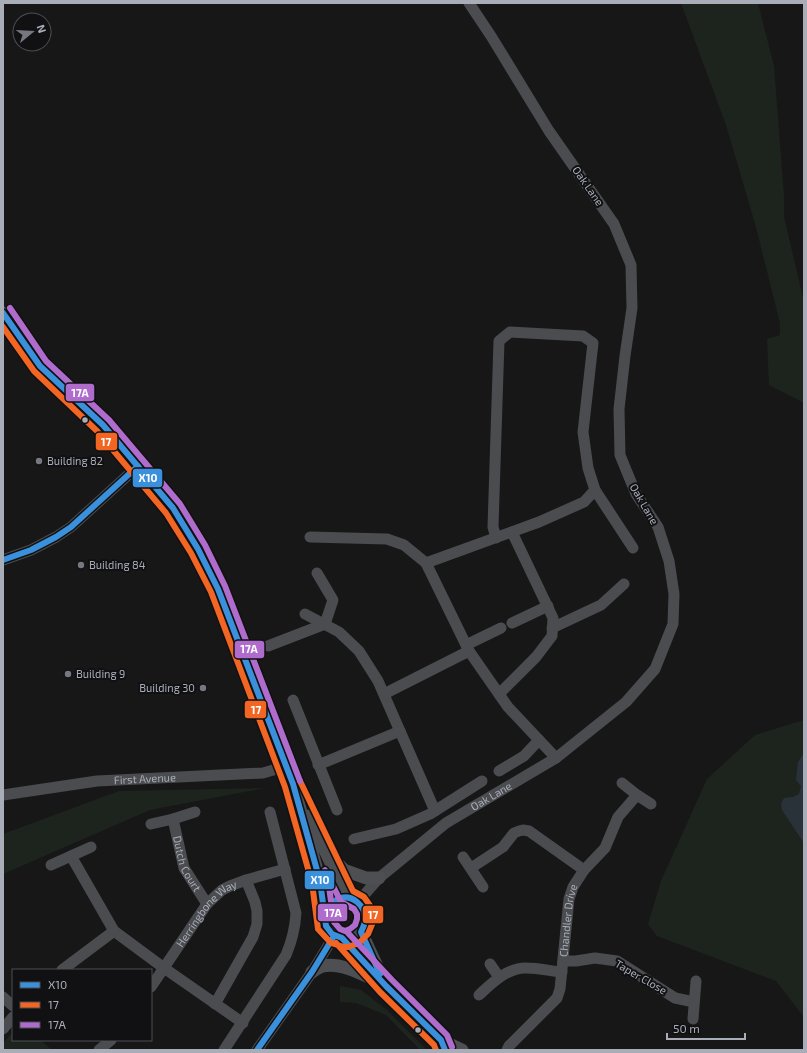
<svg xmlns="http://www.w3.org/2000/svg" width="807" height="1053" font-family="'Exo 2',sans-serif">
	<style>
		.green { fill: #1d241e }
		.water { fill: #2a3239 }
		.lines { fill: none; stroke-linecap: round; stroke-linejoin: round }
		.minor { stroke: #4b4c50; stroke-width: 11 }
		.major { stroke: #4d4f52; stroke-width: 13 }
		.bus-1-casing { stroke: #111113; stroke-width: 9 }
		.bus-2-casing { stroke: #111113; stroke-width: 9 }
		.bus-3-casing { stroke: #111113; stroke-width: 9 }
		.bus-1 { stroke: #3a90db; stroke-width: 6 }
		.bus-2 { stroke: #f26522; stroke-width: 6 }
		.bus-3 { stroke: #b06ccc; stroke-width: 6 }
		.bus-dot { fill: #a8adb8; stroke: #111113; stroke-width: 1.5 }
		.poi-dot { fill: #757880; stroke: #111113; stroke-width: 1.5 }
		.labels { text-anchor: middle; stroke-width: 4; stroke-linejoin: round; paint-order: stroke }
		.street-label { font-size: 11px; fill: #a8adb8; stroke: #111113 }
		.poi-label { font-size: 11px; fill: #a8adb8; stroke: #111113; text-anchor: start }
		.line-badge { stroke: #111113; stroke-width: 1.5 }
		.badge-label { font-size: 11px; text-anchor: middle; font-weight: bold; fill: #fff }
	</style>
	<rect width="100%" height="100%" fill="#171717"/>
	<!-- green -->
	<path class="green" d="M681,3H758L774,66L784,196V217L804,302V403L769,385L767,339L780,335V323L756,227L726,125Z
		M804,720V1017L776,981L657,936L648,924L661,881L707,779L755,735Z
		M265,788L150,810L3,874V834L119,791Z
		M340,986L361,990L387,1010L427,1050H420L386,1015L356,1003L340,1002Z
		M13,1032V1040H40L52,1050H3V1043Z"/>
	<!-- water -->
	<path class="water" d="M804,753V844L802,840L782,810L781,804L784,798L793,797L799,794L801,786L796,780L798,762Z"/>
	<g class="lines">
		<!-- minor -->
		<g class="minor">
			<path d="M595,490L633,548"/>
			<path d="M310,537L387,539L404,545L426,563L469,651L508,707L556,758"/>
			<path d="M3,560L31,550L56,537L71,527L138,466"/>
			<path d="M426,563L539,522L584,502L595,490L588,468L583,432L593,343L583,336L510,332L499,341L493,527L496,538"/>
			<path d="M305,614L339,632L359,651L378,681L435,811"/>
			<path d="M512,623L548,606"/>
			<path d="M552,628L601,605L624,584"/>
			<path d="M466,645L501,628"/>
			<path d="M268,646L325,624L333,600L317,573"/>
			<path d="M384,694L469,651"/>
			<path d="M499,694L536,657L552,636L553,618L512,532"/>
			<path d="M293,700L337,810"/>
			<path d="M318,765L400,731"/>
			<path d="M499,771L524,756L539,740"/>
			<path d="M622,783L637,795L651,804"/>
			<path id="s1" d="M3,795L97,781L263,773L287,766"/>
			<path id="s2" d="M173,819L184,868L207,904"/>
			<path d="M151,824L173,819L195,812"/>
			<path d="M354,839L396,829L430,814L482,781"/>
			<path d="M71,856L114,931L164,968L243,1023"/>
			<path d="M463,857L483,887"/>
			<path d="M51,865L91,847"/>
			<path d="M471,868L503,847L514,833L519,831L523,830L529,831L584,870"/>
			<path id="s3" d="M358,902L379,878L446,823L556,758L626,702L655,669L673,624L674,594L669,561L658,527L636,494L620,455L619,409L625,356L632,308L631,265L614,224L549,131L491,36L469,3"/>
			<path d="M563,961H576L595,958L617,961L675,998L694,1002"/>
			<path d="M490,964L499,977"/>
			<path d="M62,970L114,931"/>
			<path id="s4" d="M151,987L207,904L222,890L230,886L246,880L285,869"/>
			<path d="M479,995C492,983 508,967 527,968C539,968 550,971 562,972"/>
			<path d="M3,997L13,1006"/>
			<path d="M215,1004L253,937L257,924V911L255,902L246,880"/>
			<path d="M693,1019L696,981"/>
			<path d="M3,1029L13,1017"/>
			<path d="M99,1050L111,1040"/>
			<path d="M224,1050L286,955C292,941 295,929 296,913L270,812"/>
			<path d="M257,1050L312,972L334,936"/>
			<path id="s5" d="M507,1050L509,1046L557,998L560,989L569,899L573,887L584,870L605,848L618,817L637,795"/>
		</g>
		<!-- major -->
		<path class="major" d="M3,313L40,366L103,425L173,508L198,549L218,589L293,784L320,881L326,926C345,956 380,925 360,904C355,899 349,897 343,897C333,899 328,905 325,913
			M309,816L347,897
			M332,858L344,870L366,878H379
			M361,932L381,975
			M342,938L386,986L441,1040L445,1050
			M312,972C315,970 319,967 323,966C340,962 362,974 377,981
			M441,1040L462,1050"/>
		<!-- bus-1 casing -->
		<g class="bus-1-casing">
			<path id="bus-1" d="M3,313L40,366L103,425L173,508L198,549L218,589L293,784L320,881L326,926L332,934L342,938L386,986L441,1040L445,1050
				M3,560L31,550L56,537L71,527L138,466
				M325,913C329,907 332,902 338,899C352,893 366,906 365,920C365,924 363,928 361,932L380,974
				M257,1050L312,972L334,936"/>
		</g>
		<!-- bus-2 casing -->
		<g class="bus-2-casing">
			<path id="bus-2" d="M3,327L34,371L97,431L166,513L191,553L211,592L285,787L312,883L318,929L331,943L344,947H348L359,943L368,934L373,922V911L371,907L364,897L353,891L300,781
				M336,943L380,992L434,1045L436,1050"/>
		</g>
		<!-- bus-3 casing -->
		<g class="bus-3-casing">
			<path id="bus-3" d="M10,308L46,361L109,420L180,504L205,545L225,586L300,781
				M325,870L341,902L354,909L357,914V919L355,925L350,929L345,931L340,929L334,922L328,880Z
				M348,933L392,980L447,1035L452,1047"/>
		</g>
		<!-- bus-1 -->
		<use href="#bus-1" class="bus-1"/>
		<!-- bus-2 -->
		<use href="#bus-2" class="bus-2"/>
		<!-- bus-3 -->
		<use href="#bus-3" class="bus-3"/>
	</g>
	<!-- markers -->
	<g class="bus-dot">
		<circle cx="85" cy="420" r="3.5"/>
		<circle cx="418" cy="1030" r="3.5"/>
	</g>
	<g class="poi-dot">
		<circle cx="39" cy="461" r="4"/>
		<circle cx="81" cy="565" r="4"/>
		<circle cx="68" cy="674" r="4"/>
		<circle cx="203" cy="688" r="4"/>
	</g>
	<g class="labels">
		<!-- street labels -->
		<g class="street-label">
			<text transform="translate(588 186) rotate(55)" y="4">Oak Lane</text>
			<text transform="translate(644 504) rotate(60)" y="4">Oak Lane</text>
			<text dy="4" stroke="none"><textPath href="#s1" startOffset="143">First Avenue</textPath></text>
			<text dy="4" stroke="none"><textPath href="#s3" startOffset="171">Oak Lane</textPath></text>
			<text dy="4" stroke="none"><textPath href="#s2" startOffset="47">Dutch Court</textPath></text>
			<text dy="4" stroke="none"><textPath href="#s4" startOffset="93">Herringbone Way</textPath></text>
			<text dy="4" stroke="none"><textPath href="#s5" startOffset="151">Chandler Drive</textPath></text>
			<text transform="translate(641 977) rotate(30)" y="4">Taper Close</text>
		</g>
		<!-- poi labels -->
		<g class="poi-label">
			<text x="47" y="465">Building 82</text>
			<text x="89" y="569">Building 84</text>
			<text x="76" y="678">Building 9</text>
			<text x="195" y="692" text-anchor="end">Building 30</text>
		</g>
	</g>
	<g class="line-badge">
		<rect x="65" y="383" width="30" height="19" rx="4" fill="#b06ccc"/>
		<rect x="95" y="432" width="23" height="19" rx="4" fill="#f26522"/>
		<rect x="132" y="468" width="31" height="20" rx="4" fill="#3a90db"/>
		<rect x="234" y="640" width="31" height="19" rx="4" fill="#b06ccc"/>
		<rect x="244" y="700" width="23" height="19" rx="4" fill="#f26522"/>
		<rect x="304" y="870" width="31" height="20" rx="4" fill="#3a90db"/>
		<rect x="317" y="903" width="31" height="19" rx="4" fill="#b06ccc"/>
		<rect x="362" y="905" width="22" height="19" rx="4" fill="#f26522"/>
	</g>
	<g class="badge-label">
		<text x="80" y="397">17A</text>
		<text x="106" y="446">17</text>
		<text x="148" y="482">X10</text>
		<text x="249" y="653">17A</text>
		<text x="256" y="714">17</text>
		<text x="320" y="884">X10</text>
		<text x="333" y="917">17A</text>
		<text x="373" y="919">17</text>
	</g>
	<!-- border -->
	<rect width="807" height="1053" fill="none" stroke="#a8adb8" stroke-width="8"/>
	<!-- legend -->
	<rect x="12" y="969" width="140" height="72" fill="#111113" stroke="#4d4f55"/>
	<rect x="20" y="982" width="20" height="6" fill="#3a90db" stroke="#4d4f55"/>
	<text x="48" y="989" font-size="12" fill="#a8adb8">X10</text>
	<rect x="20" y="1002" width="20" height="6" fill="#f26522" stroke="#4d4f55"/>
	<text x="48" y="1009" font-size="12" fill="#a8adb8">17</text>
	<rect x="20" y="1022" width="20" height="6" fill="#b06ccc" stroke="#4d4f55"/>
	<text x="48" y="1029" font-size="12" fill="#a8adb8">17A</text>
	<!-- north arrow -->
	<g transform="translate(32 32) rotate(72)"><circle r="19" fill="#111113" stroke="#4d4f55"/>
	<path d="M0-3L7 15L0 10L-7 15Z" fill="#757880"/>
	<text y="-6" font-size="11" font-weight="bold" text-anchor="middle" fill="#a8adb8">N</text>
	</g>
	<!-- scale -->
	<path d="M667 1033v6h78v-6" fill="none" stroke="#a8adb8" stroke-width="2"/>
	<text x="673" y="1033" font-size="12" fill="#a8adb8" stroke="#111113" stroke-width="3" paint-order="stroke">50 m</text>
</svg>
